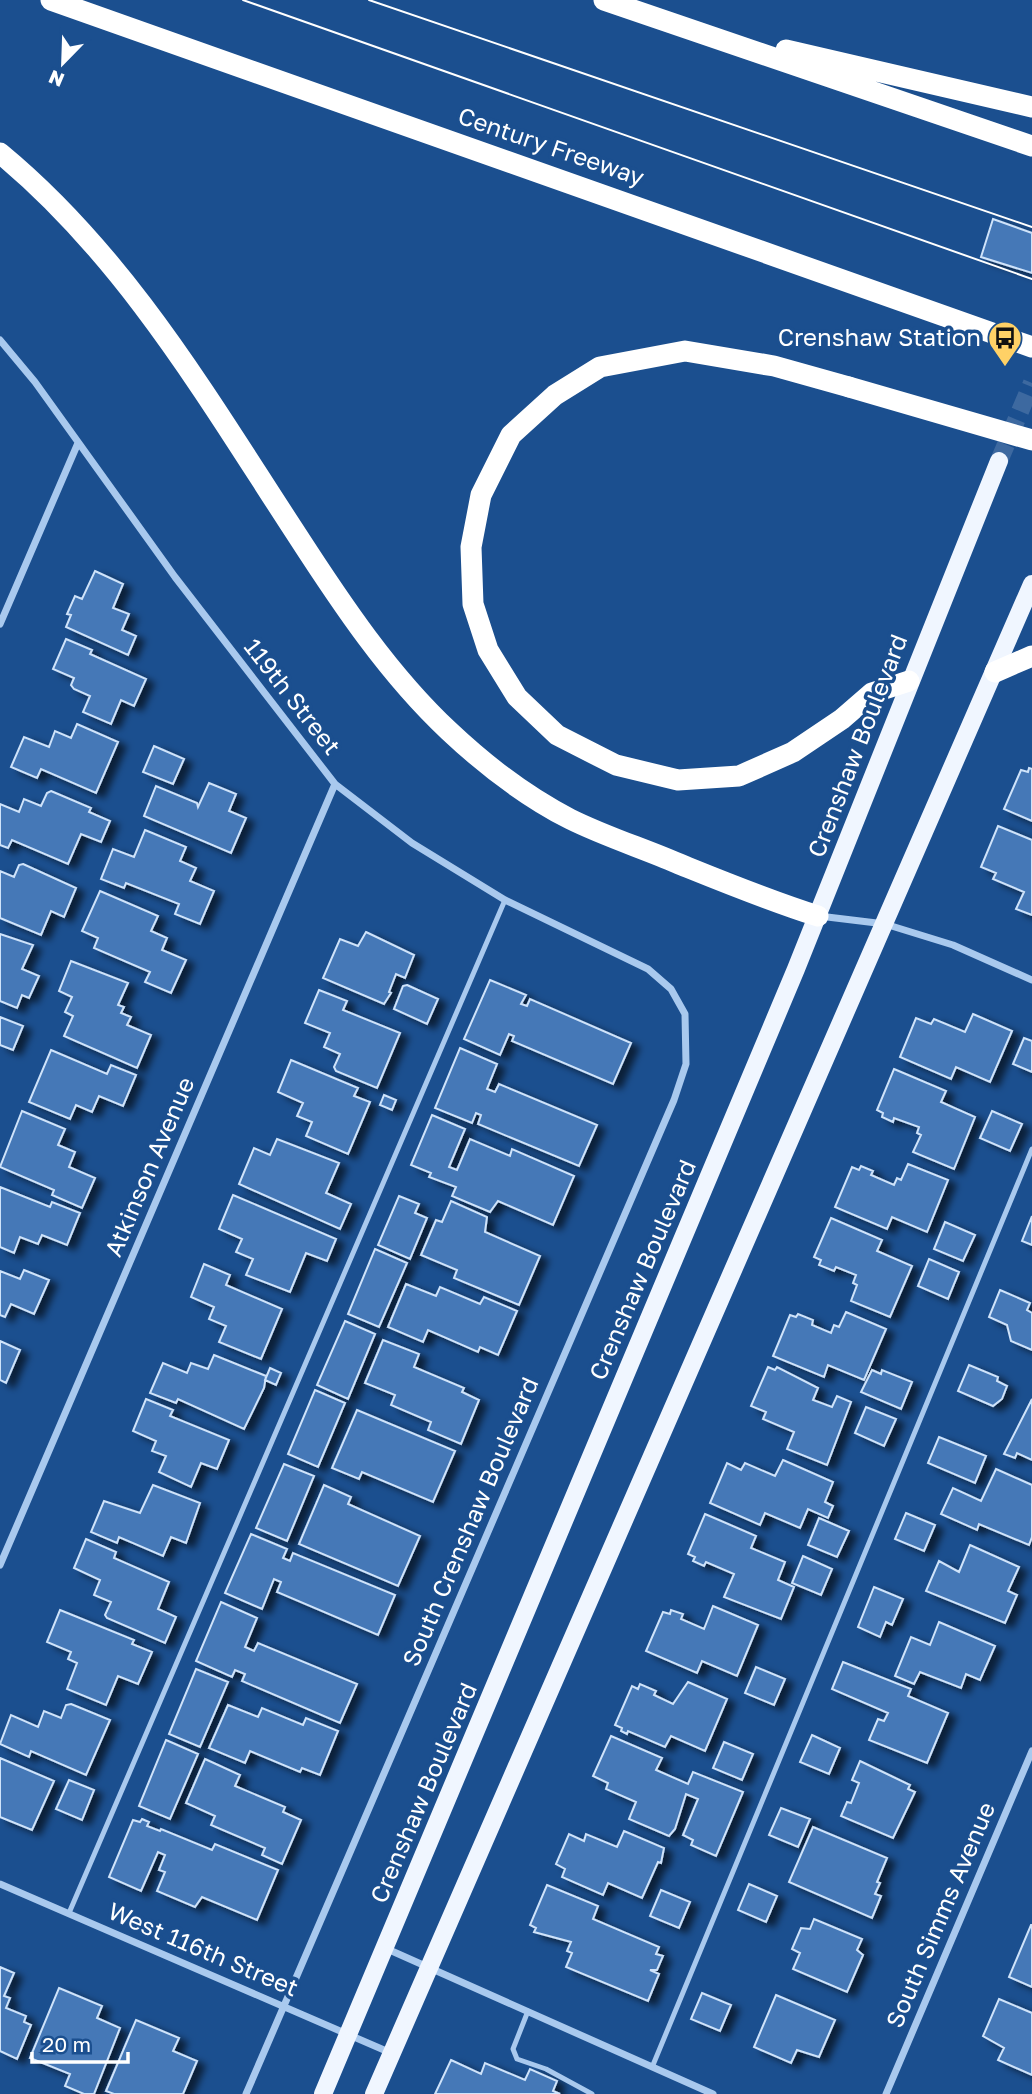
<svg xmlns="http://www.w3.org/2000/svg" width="1032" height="2094" font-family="'Golos Text',sans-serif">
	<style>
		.building { fill: #4478b7; stroke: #cfe3fa; stroke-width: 2; filter: url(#shadow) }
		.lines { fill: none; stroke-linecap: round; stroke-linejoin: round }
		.primary-tunnel { stroke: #3d69a0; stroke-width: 18; stroke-dasharray: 18 9; stroke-linecap: butt }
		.service { stroke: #a9c9ee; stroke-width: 5 }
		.minor { stroke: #a9c9ee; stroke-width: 7 }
		.primary { stroke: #f0f6ff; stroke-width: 18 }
		.motorway { stroke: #fff; stroke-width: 21 }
		.tram { stroke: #fff; stroke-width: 2 }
		.motorway-bridge { stroke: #fff; stroke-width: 21 }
		.labels { text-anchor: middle; stroke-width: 7; stroke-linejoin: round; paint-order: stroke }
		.street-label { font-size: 24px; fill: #fff; stroke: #1b4f8f }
		.poi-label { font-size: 24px; fill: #fff; stroke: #1b4f8f; text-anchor: end }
	</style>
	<defs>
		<filter id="shadow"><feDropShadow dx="8" dy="4.5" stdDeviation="3.5" flood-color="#0009"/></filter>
	</defs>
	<rect width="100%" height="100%" fill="#1b4f8f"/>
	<!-- building -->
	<path class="building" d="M993,219L1032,233V273L981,257Z
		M95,571L123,584L113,608L129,614L122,630L136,636L128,655L66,627L71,615L67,614L75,596L82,599Z
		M66,639L92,650L90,654L146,679L134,706L121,700L111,724L83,712L90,696L74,689L71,685L74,678L53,669Z
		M77,724L118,742L96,793L41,769L37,778L11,767L24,737L49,747L55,731L71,738Z
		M154,746L184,759L173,784L143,772Z
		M1029,768L1032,769V821L1004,809L1021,770L1028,772Z
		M209,783L236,794L229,811L246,818L231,853L144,816L156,786L197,803L198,807Z
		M51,791L91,808L89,812L110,821L101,842L81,834L68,864L12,840L8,848L0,845V804L19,812L24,799L41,806L47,793Z
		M998,826L1032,840V915L1016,909L1024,892L993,879L996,873L981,867Z
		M145,830L186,847L180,861L196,868L190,881L214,891L200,924L175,914L179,904L126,883L124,888L101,879L113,849L134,857Z
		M23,864L76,888L64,917L51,911L41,935L0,918V871L14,877L19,865Z
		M100,891L158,916L151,931L167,938L162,950L186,960L171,993L145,982L150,972L94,948L98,938L82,931Z
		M366,932L414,955L405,978L396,974L389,992L391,993L384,1004L323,978L340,939L358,946Z
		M0,934L33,945L22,969L39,976L29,998L22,995L17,1008L0,1001Z
		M71,961L128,983L118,1005L124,1007L121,1013L131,1017L127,1025L151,1035L137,1068L64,1036L73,1016L65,1012L72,997L59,991Z
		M490,980L526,995L521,1004L527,1006L530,999L631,1043L613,1084L512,1041L514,1036L509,1034L500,1055L464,1039Z
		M407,985L438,999L427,1024L394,1009L403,986Z
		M319,990L347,1001L343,1010L400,1033L377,1088L336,1071L334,1067L340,1054L324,1047L330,1033L305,1023Z
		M973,1014L1012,1031L990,1082L956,1067L951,1079L900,1057L916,1018L931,1024L934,1019L965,1032Z
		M0,1017L23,1026L13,1050L0,1045Z
		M1024,1038L1032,1041V1072L1013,1064Z
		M460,1048L497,1064L487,1089L495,1092L499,1084L597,1125L579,1166L478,1124L481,1115L476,1113L472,1123L435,1108Z
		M51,1050L107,1074L111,1065L136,1075L123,1106L99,1096L92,1112L76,1105L70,1119L29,1102Z
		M291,1060L358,1088L354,1096L370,1102L348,1154L306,1136L312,1122L297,1116L303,1103L278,1092Z
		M894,1069L946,1091L941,1102L975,1117L954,1169L913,1152L921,1135L917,1133L919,1127L894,1118L893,1122L882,1117L883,1113L877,1110Z
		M384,1095L396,1100L392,1110L380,1105Z
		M22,1111L65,1129L58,1145L75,1152L69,1167L95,1178L82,1208L52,1195L54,1190L0,1167Z
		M992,1111L1022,1124L1010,1151L980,1138Z
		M432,1115L465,1129L449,1167L457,1170L470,1139L510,1156L512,1149L574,1176L553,1225L498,1201L490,1212L452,1196L456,1187L429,1177L431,1173L411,1165Z
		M277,1139L339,1163L326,1193L351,1204L340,1229L239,1184L254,1148L270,1155Z
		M908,1164L948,1180L927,1232L892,1217L887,1229L835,1207L852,1167L859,1170L861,1166L873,1171L871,1175L894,1185L897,1178L901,1180Z
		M0,1187L50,1207L52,1202L80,1213L67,1245L42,1235L38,1244L20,1237L14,1253L0,1247Z
		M233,1195L336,1239L327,1261L306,1253L290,1292L246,1275L253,1259L236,1252L242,1239L219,1229Z
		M399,1196L419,1204L415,1213L427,1218L410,1259L378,1245Z
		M451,1201L487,1217L485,1232L540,1256L519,1305L454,1278L457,1270L421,1255L436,1220L442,1222Z
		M1032,1216V1245L1022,1241Z
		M831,1218L882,1240L877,1251L912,1266L890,1317L851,1301L857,1285L853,1283L856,1275L836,1267L834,1271L819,1265L821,1260L814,1257Z
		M945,1222L975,1235L963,1261L934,1249Z
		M375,1249L407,1263L379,1327L348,1314Z
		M929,1259L959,1272L948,1299L918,1286Z
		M204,1264L230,1275L226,1285L282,1309L261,1359L219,1342L226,1326L209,1319L214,1307L191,1297Z
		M24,1270L49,1280L34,1314L11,1304L5,1317L0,1315V1271L20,1279Z
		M406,1284L436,1296L440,1287L480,1304L484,1297L517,1311L498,1355L480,1347L478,1352L428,1330L423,1342L388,1327Z
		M1000,1290L1030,1303L1027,1310L1032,1313V1350L1011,1341L1007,1325L989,1317Z
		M846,1312L886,1329L864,1380L828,1365L824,1377L773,1356L790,1315L796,1317L798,1314L813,1320L812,1325L831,1333L834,1325L839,1327Z
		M345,1321L375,1334L348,1399L317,1385Z
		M383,1340L419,1354L414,1367L464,1388L462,1392L479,1400L461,1444L428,1430L431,1422L391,1405L395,1395L365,1383Z
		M0,1341L20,1350L6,1383L0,1380Z
		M214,1355L266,1376L264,1388L244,1429L178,1399L176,1403L150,1393L163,1363L187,1373L191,1363L208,1369Z
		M969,1365L998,1377L997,1381L1007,1386L1002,1399L993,1406L958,1391Z
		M768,1367L775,1370L777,1367L818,1388L813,1400L832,1407L837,1396L851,1402L827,1465L787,1449L794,1432L763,1419L766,1412L751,1406Z
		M270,1368L281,1373L276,1385L265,1380Z
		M872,1370L881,1374L882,1370L912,1382L901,1409L861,1392Z
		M315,1390L345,1403L318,1467L288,1454Z
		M146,1399L173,1410L170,1416L229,1440L217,1469L201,1463L191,1487L159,1472L166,1456L152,1451L156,1441L133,1431Z
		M1032,1399V1460L1017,1453L1015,1458L1004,1454Z
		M866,1407L896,1419L884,1446L855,1433Z
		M357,1410L455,1451L433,1502L362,1472L359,1479L332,1468Z
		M939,1437L986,1456L975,1483L928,1463Z
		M783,1460L833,1482L825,1502L833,1506L828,1518L808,1509L800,1528L765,1513L760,1525L710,1503L727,1463L741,1470L745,1463L775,1476Z
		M284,1464L314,1476L287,1541L256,1528Z
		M996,1469L1032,1485V1537L1029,1545L979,1524L977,1530L941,1514L953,1488L981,1501Z
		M153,1485L200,1503L186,1543L171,1537L163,1556L119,1537L117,1543L91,1532L104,1501L140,1513Z
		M324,1485L351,1497L348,1504L420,1536L398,1586L299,1544Z
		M906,1513L935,1525L924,1551L895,1539Z
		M705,1514L756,1536L751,1548L785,1562L778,1580L794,1587L781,1619L724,1597L734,1574L706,1562L704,1566L693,1561L695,1557L688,1554Z
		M819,1518L849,1531L837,1557L808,1545Z
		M251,1534L287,1549L283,1558L290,1561L293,1553L395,1595L378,1635L277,1592L281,1582L274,1579L262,1609L225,1593Z
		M86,1539L116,1552L114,1558L169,1582L158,1609L176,1617L165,1643L107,1618L105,1615L111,1602L94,1595L100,1580L74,1568Z
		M970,1545L1019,1567L1008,1591L1017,1595L1005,1623L926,1591L939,1561L959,1572Z
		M803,1556L832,1569L821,1595L792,1583Z
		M874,1587L903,1599L892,1625L886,1622L880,1637L858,1627Z
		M221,1602L257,1618L245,1647L254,1651L258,1643L357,1684L340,1723L242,1681L245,1674L235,1670L232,1677L196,1661Z
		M713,1606L758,1625L737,1676L702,1661L697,1673L646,1651L663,1612L670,1614L671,1610L683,1614L681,1619L704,1629Z
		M60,1610L134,1640L132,1644L152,1652L138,1684L118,1676L106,1705L67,1689L77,1663L68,1659L71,1652L47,1642Z
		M939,1622L995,1646L980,1680L966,1674L961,1688L920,1672L914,1684L895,1676L911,1637L930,1645Z
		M843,1662L911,1689L908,1696L948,1713L927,1763L869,1740L878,1719L884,1721L888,1713L832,1689Z
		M756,1667L785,1679L774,1705L745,1693Z
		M196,1669L228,1682L200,1747L169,1734Z
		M688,1682L727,1699L705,1751L671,1736L665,1747L628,1731L627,1734L621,1731L622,1728L615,1725L632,1686L638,1689L640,1684L656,1691L654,1695L673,1704Z
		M71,1704L110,1720L86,1775L31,1751L29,1757L0,1744L11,1715L38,1727L44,1711L61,1718L66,1705Z
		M228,1705L258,1717L262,1708L303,1725L306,1718L338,1731L320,1775L302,1768L300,1772L250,1751L245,1763L209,1748Z
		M812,1735L840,1748L829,1774L800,1762Z
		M611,1736L662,1758L656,1770L688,1784L693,1772L743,1792L716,1856L691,1845L693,1840L683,1835L698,1799L686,1794L675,1829L669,1836L629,1819L636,1802L606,1789L608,1783L593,1776Z
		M166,1740L198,1754L170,1819L139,1806Z
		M724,1742L753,1754L742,1780L713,1768Z
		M0,1758L54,1781L32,1830L0,1817Z
		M205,1759L240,1775L235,1786L285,1807L283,1812L301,1820L282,1864L262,1855L265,1848L211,1825L215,1816L186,1803Z
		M860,1761L910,1785L908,1789L915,1792L893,1838L841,1816L847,1802L851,1803L859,1783L852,1780Z
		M69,1780L94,1790L82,1820L56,1809Z
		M781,1808L810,1819L798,1847L769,1835Z
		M142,1819L149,1822L147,1826L160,1831L161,1829L212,1850L215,1844L278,1870L257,1920L202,1897L195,1907L157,1891L165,1872L159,1870L165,1855L158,1852L141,1891L109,1877L133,1820L140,1822Z
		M813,1827L887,1858L877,1882L880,1883L875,1894L881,1896L872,1918L789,1882Z
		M624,1831L664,1848L661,1863L658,1862L642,1898L608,1883L603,1895L562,1877L565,1869L556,1864L569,1834L584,1841L586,1834L617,1847Z
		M749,1884L777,1896L766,1922L738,1910Z
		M547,1885L598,1906L593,1919L659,1947L656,1954L663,1956L657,1970H650L659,1974L648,2001L566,1967L572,1953L567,1951L571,1942L534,1932L536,1928L530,1925Z
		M661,1890L690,1902L679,1928L650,1916Z
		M814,1919L862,1939L857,1950L863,1955L847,1992L793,1969L800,1953L792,1949L801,1928L810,1929Z
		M1031,1925H1032V1987L1009,1977Z
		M0,1967L14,1973L4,1996L10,1998L6,2008L26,2016L24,2022L31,2025L17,2059L0,2051Z
		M59,1988L102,2006L97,2018L120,2028L94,2094H84L65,2086L70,2074L30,2058Z
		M702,1993L731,2005L720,2031L691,2019Z
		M776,1995L835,2020L819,2057L797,2050L791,2063L754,2047Z
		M999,1999L1032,2013V2075L998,2060L1004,2048L983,2036Z
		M136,2020L179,2038L173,2051L197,2061L183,2094H114L106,2091Z
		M451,2060L481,2074L485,2063L525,2080L530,2069L557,2081L553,2091L560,2094H435Z"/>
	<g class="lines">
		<!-- primary-tunnel -->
		<path class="primary-tunnel" d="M999,461L1032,383"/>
		<!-- service -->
		<path class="service" d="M69,1913L505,900
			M528,2011L513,2049L517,2059L546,2069L592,2094
			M653,2065L1032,1149"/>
		<!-- minor -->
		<path class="minor" d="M0,340L35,382L175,577L335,784L412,843L505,900L648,969L671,989L685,1014L686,1064L674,1100L246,2094
			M0,624L78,443
			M819,916L885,924L953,945L1032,980
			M0,1565L335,784
			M0,1884L391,2053
			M385,1948L713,2094
			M886,2094L1032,1751"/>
		<!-- primary -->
		<path class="primary" d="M323,2094L796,969L999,461
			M374,2094L1032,584"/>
		<!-- motorway -->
		<path class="motorway" d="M51,0L1032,347
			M604,0L1032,146
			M786,50L1032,107
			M0,153C126,257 208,399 297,535C341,603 389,675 449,731C484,764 527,797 570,819C604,836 642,848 677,863C724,882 770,901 818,916
			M849,387L774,366L685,351L600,367L555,395L511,435L481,495L471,547L473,604L488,650L517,697L557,735L616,765L678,780L739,776L793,752L842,719L872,693L909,681
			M995,672L1032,656"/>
		<!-- tram -->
		<path class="tram" d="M243,0L1032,279
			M369,0L1032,227"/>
		<!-- motorway-bridge -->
		<path class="motorway-bridge" d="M849,387L1032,440"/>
	</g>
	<!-- icons -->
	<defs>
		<g id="bus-pin" transform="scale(1.75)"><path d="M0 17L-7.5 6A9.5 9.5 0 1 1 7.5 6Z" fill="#ffd166" stroke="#1b4f8f"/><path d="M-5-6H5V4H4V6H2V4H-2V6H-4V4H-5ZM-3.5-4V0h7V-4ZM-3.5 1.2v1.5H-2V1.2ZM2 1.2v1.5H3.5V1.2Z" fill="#111"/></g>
	</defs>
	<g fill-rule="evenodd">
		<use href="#bus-pin" x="1005" y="338"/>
	</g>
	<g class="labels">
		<!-- street labels -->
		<g class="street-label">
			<text transform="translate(551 147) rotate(19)" y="8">Century Freeway</text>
			<text transform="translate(292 697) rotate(52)" y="8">119th Street</text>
			<text transform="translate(858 746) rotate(-69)" y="8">Crenshaw Boulevard</text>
			<text transform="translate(150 1167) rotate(-67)" y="8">Atkinson Avenue</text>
			<text transform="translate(643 1270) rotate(-67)" y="8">Crenshaw Boulevard</text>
			<text transform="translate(471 1522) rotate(-67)" y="8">South Crenshaw Boulevard</text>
			<text transform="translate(424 1793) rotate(-67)" y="8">Crenshaw Boulevard</text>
			<text transform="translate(941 1915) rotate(-67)" y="8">South Simms Avenue</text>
			<text transform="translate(203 1950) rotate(23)" y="8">West 116th Street</text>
		</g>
		<!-- poi labels -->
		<g class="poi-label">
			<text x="981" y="346">Crenshaw Station</text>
		</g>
	</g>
	<!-- north arrow -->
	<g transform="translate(63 63) rotate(203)" stroke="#1b4f8f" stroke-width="5" paint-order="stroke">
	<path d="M0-5L12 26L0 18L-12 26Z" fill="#ffffff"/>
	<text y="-10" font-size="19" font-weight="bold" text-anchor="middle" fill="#ffffff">N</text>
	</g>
	<!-- scale -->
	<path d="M32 2052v10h96v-10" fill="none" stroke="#ffffff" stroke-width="3.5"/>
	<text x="42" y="2052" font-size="21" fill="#ffffff" stroke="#1b4f8f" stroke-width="5" paint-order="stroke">20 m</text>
</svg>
